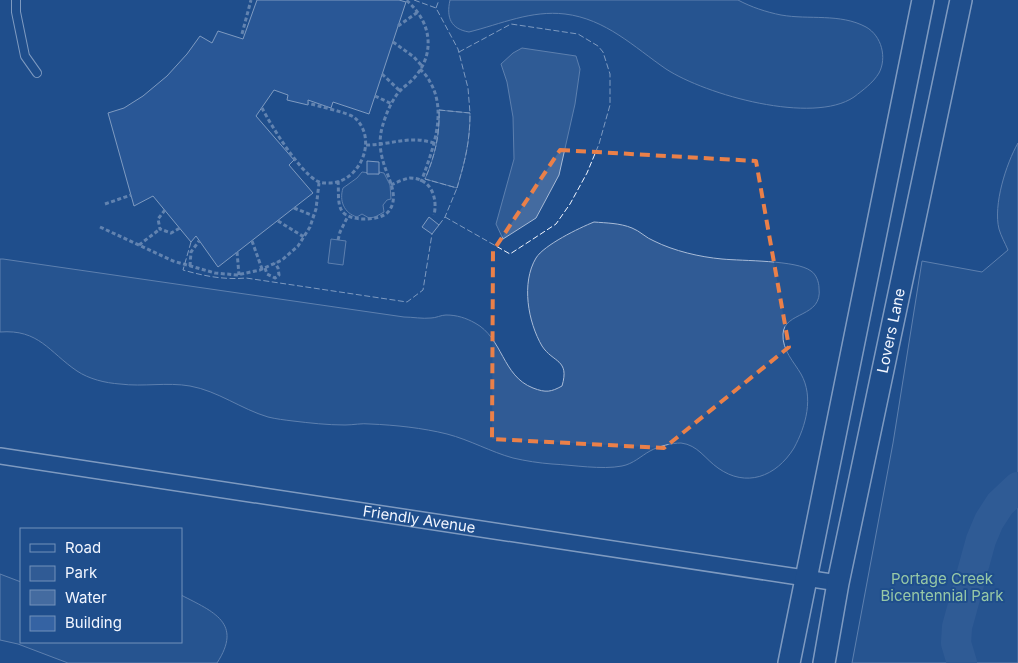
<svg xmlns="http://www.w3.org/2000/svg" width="1018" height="663" font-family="Inter,sans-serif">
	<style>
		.green { fill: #305b95; stroke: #a8bbd7 }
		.water { fill: #446ba0; stroke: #a8bbd7 }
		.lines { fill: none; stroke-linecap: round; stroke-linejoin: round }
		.river { stroke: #446ba0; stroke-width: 30 }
		.building { fill: #3563a3; stroke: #f2f6ff }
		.lane-casing { stroke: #f2f6ff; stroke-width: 10 }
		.street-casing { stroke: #f2f6ff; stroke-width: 18 }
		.secondary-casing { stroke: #f2f6ff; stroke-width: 24 }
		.path { stroke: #b3c4dc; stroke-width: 3; stroke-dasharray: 4 2.5; stroke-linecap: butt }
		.lane { stroke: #1f4e8c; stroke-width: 8 }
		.street { stroke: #1f4e8c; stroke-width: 15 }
		.secondary { stroke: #1f4e8c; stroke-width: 21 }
		.fence { stroke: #f2f6ff; stroke-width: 1; stroke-dasharray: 6 2.5; stroke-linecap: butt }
		.marked { fill: none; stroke: #ea8049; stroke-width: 4; stroke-dasharray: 10 6; stroke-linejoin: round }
		.labels { text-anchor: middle; stroke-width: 4; stroke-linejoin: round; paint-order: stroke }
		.street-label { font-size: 15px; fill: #f2f6ff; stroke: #1f4e8c }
		.park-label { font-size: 15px; fill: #97c8a6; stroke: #1f4e8c }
	</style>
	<rect width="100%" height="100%" fill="#1f4e8c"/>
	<!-- green -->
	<path class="green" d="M450,0H738C751,7 766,12 781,15C809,20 840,13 866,27C882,36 887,58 879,73C873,83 863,90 854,97C813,125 706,95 666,69C634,47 606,19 565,14C531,10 501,24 469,32C451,29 446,18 450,0Z
		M439,110L470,113C470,142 465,161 457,188L425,179C435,156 440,134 439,110Z
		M1018,143V663H852L893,443L922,261L982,272L1008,250C1005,243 1001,236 999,229C993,205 1006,164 1018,143Z
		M362,172L379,174V172L384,173L390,185L391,199L387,200L383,205L384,212L375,217L369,218L362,214L357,217C344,213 339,201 343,188L357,178Z
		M594,222C606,223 620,223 632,228C640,231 646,238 654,241C674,251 700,257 722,259C742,261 797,260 811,271C816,274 819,282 819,288C823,318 784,311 783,334C782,350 794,362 801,374C814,397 806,426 794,448C776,477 746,488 718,468C705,459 698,445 681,443C672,443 659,446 650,451C641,456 633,464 622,466C602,470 573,465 552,464C539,463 526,461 513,458C491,452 470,440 447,434C423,428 395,425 370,424C362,423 353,425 345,425C327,425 310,423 293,421C285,420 276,419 268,417C241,409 218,391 190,386C167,382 143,387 120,384C105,383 89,379 77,371C49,352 39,329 0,332V259H3L404,317C413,317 422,319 431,318C436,318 441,315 446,315C457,315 466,318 475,323C503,338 502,376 533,388C546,393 551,392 562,386C570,359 553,363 542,346C528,322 521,283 536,258C544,245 579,228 594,222Z
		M331,239L346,241L343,265L328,263Z
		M0,574L21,582V642H181V595C214,612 243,623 217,663H68L18,644L0,640Z"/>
	<!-- water -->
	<path class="water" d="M522,48L576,56L580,69L575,104L559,175L536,218L503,239L496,224L514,159L513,117L507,82L501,64L513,53Z"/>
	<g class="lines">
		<!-- river -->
		<path class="river" d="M962,663L956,643L957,627L981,540L989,521L1000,504L1018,487"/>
	</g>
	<!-- building -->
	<path class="building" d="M257,0H399L406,2L369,114L333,102L331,108L308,100V105L287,100L288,95L274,90L256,116L294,160L289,165L313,193L218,267L196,236L191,242L153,196L134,206L108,113L124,108L143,96L167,76L187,54L200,36L212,43L218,31L243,39Z
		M367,161L379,162V174H367Z
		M429,217L439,225L432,234L422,227Z"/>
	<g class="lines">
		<!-- lane casing -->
		<g class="lane-casing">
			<path id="lane" d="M16,0V12L25,56L37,73"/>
		</g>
		<!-- street casing -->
		<g class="street-casing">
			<g id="street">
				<path id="s1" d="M0,456L838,583"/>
			</g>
		</g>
		<!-- secondary casing -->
		<g class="secondary-casing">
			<g id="secondary">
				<path d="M789,663L923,0"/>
				<path id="s2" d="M824,663L838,583L961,0"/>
			</g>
		</g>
		<!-- path -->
		<path class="path" d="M398,26L418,12
			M242,34L251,0
			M393,42L414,57L422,66
			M420,69C424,73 428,77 430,82C448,112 432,152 421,182
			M382,74L400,91
			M375,96L392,104
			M262,108C272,127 299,171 317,181C321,183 324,183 328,183C359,184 379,140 355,118C350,113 317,106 308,103
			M366,145C392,145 408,135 434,143
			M338,181C339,190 337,204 342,211C349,222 380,221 388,212C401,197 387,177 383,161C380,151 379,139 382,128C385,116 391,102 398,93C403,87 410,83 415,77C436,52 431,21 406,0
			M391,185C397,182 404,179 410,178C431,178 438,198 434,215
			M105,204L131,195
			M294,208L314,216
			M165,210L158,219L160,229L171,233L180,228
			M278,221L304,237
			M100,227L173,261L215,273L237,275L260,270L282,260L298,246L310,227L316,209L319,183
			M338,240L340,232L348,216
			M252,241L262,269
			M139,245L160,229
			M237,252L239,275
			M190,266L191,252L199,241
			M265,268L267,274L275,278L279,275L278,268L275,263"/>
		<!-- lane -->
		<use href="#lane" class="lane"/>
		<!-- street -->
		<use href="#street" class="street"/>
		<!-- secondary -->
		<use href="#secondary" class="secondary"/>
		<!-- fence -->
		<path class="fence" d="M414,0L436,8L458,49L468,88L470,113
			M436,8L439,0
			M439,110L470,113C470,142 465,161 457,188L425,179C435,156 440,134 439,110Z
			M445,217L510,254L556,224L570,204L587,173L599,144L610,105V74L603,52L598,46L578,34L511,24L459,52
			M439,225L445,217L457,188
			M191,242L183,270C204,276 224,280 246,278L407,302L423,290L432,234"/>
	</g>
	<!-- marked area -->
	<path d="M0 0H1018V663H0ZM560,150L756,161L789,347L664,448L492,439L493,251Z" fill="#1f4e8c" fill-opacity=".55" fill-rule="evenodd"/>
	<path class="marked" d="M560,150L756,161L789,347L664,448L492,439L493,251Z"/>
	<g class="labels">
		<!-- street labels -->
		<g class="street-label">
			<text dy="5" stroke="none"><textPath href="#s2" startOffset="339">Lovers Lane</textPath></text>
			<text dy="5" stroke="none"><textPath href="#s1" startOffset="424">Friendly Avenue</textPath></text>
		</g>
		<!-- park labels -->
		<g class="park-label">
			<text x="942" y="584">Portage Creek<tspan x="942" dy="17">Bicentennial Park</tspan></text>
		</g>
	</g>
	<!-- legend -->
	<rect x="20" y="528" width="162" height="115" fill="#1f4e8c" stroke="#7391ba"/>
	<rect x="30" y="544" width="25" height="8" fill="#1f4e8c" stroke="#7391ba"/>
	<text x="65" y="553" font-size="15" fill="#f2f6ff">Road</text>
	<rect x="30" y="566" width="25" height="15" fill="#305b95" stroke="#7391ba"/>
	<text x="65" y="578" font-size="15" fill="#f2f6ff">Park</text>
	<rect x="30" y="590" width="25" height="15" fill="#446ba0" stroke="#7391ba"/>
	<text x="65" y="603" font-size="15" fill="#f2f6ff">Water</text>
	<rect x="30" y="616" width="25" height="15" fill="#3563a3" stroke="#7391ba"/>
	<text x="65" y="628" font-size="15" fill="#f2f6ff">Building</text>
</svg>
